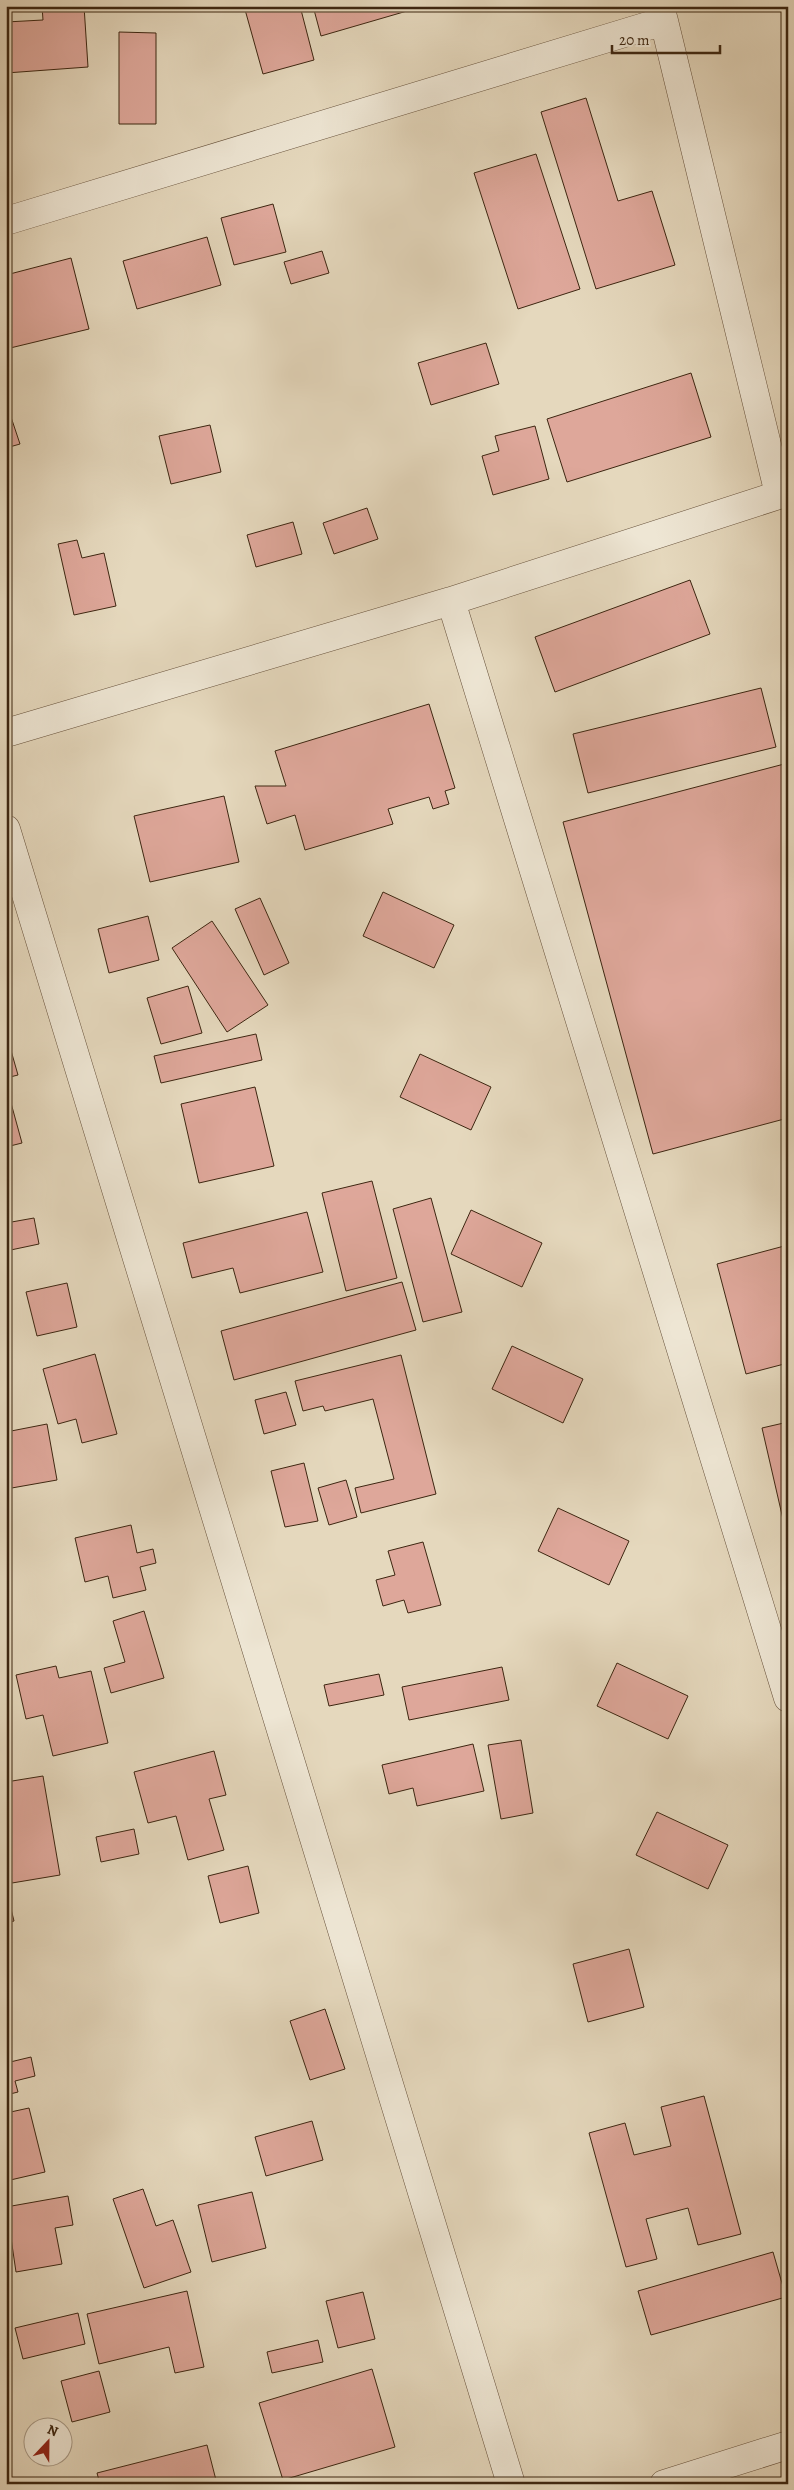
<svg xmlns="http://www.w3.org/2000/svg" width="794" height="2490" font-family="Alegreya,serif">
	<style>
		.building { fill: #dea79a; stroke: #3d2611 }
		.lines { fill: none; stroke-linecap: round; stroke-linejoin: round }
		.minor-casing { stroke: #67523c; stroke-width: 29 }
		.minor { stroke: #eee6d4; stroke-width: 28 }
	</style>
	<rect width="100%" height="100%" fill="#e5d8bd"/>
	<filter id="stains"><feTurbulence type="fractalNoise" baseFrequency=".004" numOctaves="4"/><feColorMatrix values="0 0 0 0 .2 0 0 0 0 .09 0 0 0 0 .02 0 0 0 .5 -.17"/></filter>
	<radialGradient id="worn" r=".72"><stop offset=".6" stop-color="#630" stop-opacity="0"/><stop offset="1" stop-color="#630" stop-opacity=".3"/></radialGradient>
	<!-- building -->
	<path class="building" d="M42,6H84L88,67L6,73V22L43,20Z
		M244,6H300L314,60L263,74Z
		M313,6H405L407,11L321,36Z
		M119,32L156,33V124H119Z
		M586,98L618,201L652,191L675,265L596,289L541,112Z
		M536,154L580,289L518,309L474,173Z
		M273,204L286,252L234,265L221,218Z
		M207,237L221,285L137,309L123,261Z
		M322,251L329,273L291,284L284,262Z
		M71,258L89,329L6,349V275Z
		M486,343L499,384L431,405L418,363Z
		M691,373L711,437L567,482L547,419Z
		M6,402L20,444L6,448Z
		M210,425L221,472L171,484L159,436Z
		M535,426L549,479L493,495L482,456L499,451L495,436Z
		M367,508L378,539L334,554L323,523Z
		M293,522L302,554L256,567L247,535Z
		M77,540L82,558L104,553L116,606L74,615L58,544Z
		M690,580L710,634L555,692L535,637Z
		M761,688L776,747L588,793L573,734Z
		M429,704L455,788L445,791L449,804L433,809L429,797L388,809L393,824L305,850L295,815L267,824L255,786H286L275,751Z
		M788,763V1118L653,1154L563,822Z
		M224,796L239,862L150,882L134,816Z
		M383,892L454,925L434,968L363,936Z
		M260,898L289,963L264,975L235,909Z
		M148,916L159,960L109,973L98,929Z
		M212,921L268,1005L227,1032L172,948Z
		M188,986L202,1033L161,1044L147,998Z
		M6,1033L18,1075L6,1078Z
		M256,1034L262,1060L161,1083L154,1056Z
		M420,1054L491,1087L471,1130L400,1097Z
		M255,1087L274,1166L199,1183L181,1104Z
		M11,1103L22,1143L6,1147V1104Z
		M372,1181L397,1278L346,1291L322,1193Z
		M431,1198L462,1312L423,1322L393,1209Z
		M471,1210L542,1243L522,1287L451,1254Z
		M307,1212L323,1272L240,1293L233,1268L192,1278L183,1243Z
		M34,1218L39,1244L6,1251V1223Z
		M788,1245V1363L746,1374L717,1264Z
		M402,1282L416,1330L234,1380L221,1331Z
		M67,1283L77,1327L37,1336L26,1292Z
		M512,1346L583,1379L563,1423L492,1389Z
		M95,1354L117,1434L82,1443L76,1419L58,1424L43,1369Z
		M401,1355L436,1494L361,1513L355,1488L394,1479L373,1399L325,1411L323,1406L303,1411L295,1381Z
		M286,1392L296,1425L264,1434L255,1400Z
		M788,1422V1541L762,1428Z
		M47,1424L57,1480L6,1489V1432Z
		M304,1463L318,1521L285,1527L271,1471Z
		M346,1480L357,1517L329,1525L318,1488Z
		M558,1508L629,1541L609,1585L538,1551Z
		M131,1525L137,1553L153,1549L156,1563L140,1567L146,1590L113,1598L108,1576L85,1582L75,1538Z
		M423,1542L441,1605L408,1613L404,1600L383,1606L376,1580L395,1575L388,1551Z
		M144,1611L164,1678L111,1693L104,1668L125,1662L113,1621Z
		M617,1663L688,1696L668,1739L597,1706Z
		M56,1666L59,1678L91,1671L108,1743L53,1756L43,1715L26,1719L16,1675Z
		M502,1667L509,1700L409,1720L402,1687Z
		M379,1674L384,1695L329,1706L324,1685Z
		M521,1740L533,1813L501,1819L488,1745Z
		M473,1744L484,1791L417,1806L413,1788L389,1794L382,1765Z
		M214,1751L226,1795L209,1799L224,1850L188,1860L176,1816L148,1823L134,1772Z
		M43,1776L60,1875L12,1883L6,1852V1782Z
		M657,1812L728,1845L708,1889L636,1855Z
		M134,1829L139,1854L101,1862L96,1837Z
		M248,1866L259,1913L220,1923L208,1876Z
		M8,1897L14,1921L6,1923V1898Z
		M629,1949L644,2007L588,2022L573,1964Z
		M325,2009L345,2069L310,2080L290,2021Z
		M31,2057L35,2076L15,2081L18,2092L6,2095V2063Z
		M704,2096L741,2234L698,2245L688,2208L646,2219L657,2259L626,2267L589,2133L625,2123L634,2155L671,2146L661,2107Z
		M29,2108L45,2172L6,2181V2113Z
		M312,2121L323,2160L266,2176L255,2137Z
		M143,2189L156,2226L173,2220L191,2272L144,2288L113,2199Z
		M252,2192L266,2248L212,2262L198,2205Z
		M68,2196L73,2225L55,2228L62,2264L16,2272L11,2238H6V2207Z
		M773,2252L786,2297L651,2335L638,2291Z
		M187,2291L204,2367L175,2373L169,2347L99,2364L87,2314Z
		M363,2292L375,2339L338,2348L326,2301Z
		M78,2313L85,2344L23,2359L15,2328Z
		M318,2340L323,2362L272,2373L267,2352Z
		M372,2369L395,2447L283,2480L259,2403Z
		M99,2371L110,2412L72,2422L61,2381Z
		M207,2445L217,2484H100L97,2473Z"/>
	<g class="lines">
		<!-- minor casing -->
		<g class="minor-casing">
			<path id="minor" d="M664,21L779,494
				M6,221L664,21L660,6
				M451,601L788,1698
				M6,733L451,601L788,492
				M6,829L511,2484
				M664,2484L788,2445"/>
		</g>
		<!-- minor -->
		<use href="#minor" class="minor"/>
	</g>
	<!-- margin -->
	<rect width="794" height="2490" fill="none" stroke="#e5d8bd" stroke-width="25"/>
	<rect x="8" y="8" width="779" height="2475" fill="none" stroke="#3d2611" stroke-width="2.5"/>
	<rect x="12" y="12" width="769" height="2465" fill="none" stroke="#3d2611"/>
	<!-- north arrow -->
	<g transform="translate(48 2442) rotate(22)"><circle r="24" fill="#eee6d4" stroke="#a79986"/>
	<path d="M0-4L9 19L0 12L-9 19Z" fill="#8f2418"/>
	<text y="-8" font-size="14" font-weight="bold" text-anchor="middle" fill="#3d2611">N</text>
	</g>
	<!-- scale -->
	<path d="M612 45v8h108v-8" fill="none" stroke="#3d2611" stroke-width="2.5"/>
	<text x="619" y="45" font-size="15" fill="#3d2611" stroke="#eee6d4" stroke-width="4" paint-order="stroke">20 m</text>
	<rect width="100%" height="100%" filter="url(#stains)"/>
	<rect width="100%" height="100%" fill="url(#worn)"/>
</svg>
